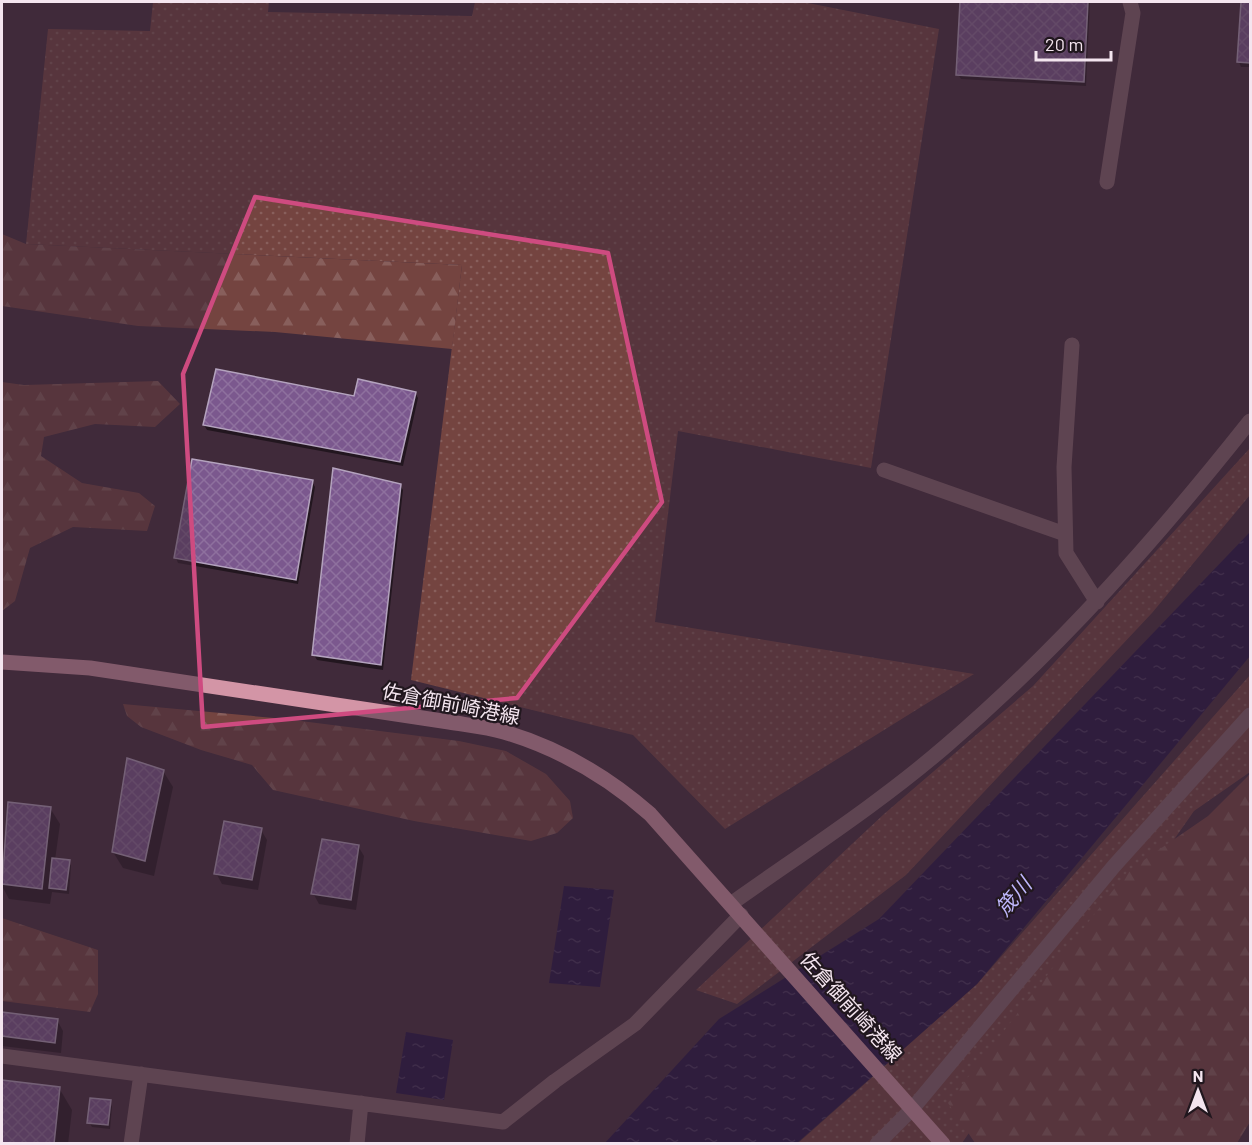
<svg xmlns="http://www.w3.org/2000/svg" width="1252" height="1145" font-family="Barlow,'Noto Sans JP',sans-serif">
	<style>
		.grass { fill: url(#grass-dots) }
		.forest { fill: url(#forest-firs) }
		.water { fill: url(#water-ripples) }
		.shadow { fill: #0007 }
		.building { fill: url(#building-cross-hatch); stroke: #b4a3be; stroke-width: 1.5 }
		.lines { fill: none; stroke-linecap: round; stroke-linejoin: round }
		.minor { stroke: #83656d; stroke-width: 15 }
		.major { stroke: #d395a6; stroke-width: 15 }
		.marked { fill: none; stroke: #ce4b80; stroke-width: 4.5; stroke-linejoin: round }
		.labels { text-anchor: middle; stroke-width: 4.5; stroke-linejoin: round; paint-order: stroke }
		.street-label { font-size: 20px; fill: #f4e5ef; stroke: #21171e }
		.water-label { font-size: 21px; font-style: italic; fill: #beb6fb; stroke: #21171e }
	</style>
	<defs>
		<pattern id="grass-dots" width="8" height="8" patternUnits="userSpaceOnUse" patternTransform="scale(1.5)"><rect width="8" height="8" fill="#744440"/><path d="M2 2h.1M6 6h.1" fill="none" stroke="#885f5c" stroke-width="1.8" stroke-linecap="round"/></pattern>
		<pattern id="forest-firs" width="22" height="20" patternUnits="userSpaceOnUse" patternTransform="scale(1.5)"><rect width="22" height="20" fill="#744440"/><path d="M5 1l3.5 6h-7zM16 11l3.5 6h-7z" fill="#885f5c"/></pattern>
		<pattern id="water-ripples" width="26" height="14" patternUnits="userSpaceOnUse" patternTransform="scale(1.5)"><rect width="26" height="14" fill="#1c0e41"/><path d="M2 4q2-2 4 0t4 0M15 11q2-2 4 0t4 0" fill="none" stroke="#3e315d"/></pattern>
		<pattern id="building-cross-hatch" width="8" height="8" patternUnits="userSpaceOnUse" patternTransform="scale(1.5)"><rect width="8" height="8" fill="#7b588e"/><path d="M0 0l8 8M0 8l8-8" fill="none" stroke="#8e709e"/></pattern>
	</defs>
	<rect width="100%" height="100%" fill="#402a3a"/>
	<!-- grass -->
	<path class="grass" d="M153,2H269L268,12L472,16L475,2H803L939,29L871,468L678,431L655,622L974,674L725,829L633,735L411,680L462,265L26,244L48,29L150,31Z
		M1250,448V495L1152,613L906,875L737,1004L696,990L884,814L1033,686Z
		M1250,675V772L1194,811L962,1143L797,1144L977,984Z"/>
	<!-- forest -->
	<path class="forest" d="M2,234L26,244L462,265L452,349L275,332L138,326L2,306Z
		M158,381L180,404L155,427L95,424L44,437L41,456L82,483L139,493L155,506L147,531L73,527L30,548L15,601L2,611V382L24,385Z
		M123,704L285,719L459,741L506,751L546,774L570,801L573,818L557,833L531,841L414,821L273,790L252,765L201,750L141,727L127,716Z
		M1250,774V1122L1237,1143H975L948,1103L1128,871L1208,816Z
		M2,918L98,950V994L90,1012L2,1001Z"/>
	<!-- water -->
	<path class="water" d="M1250,532V656L977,984L797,1143L604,1144L719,1019L879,919Z
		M564,886L614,890L600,987L549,983Z
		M406,1032L453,1040L444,1100L396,1093Z"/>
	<!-- shadow -->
	<path class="shadow" d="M962,2H1090L1086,86L961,79L958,74Z
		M1242,2H1250V67H1241L1239,62Z
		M415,393L418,398L403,466L207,430L204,425L355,398Z
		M312,482L315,487L298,584L178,563L176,558Z
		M400,485L403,490L383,670L317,660L314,655Z
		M163,771L173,787L154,876L123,868L113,852Z
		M9,804L50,808L60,824L55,860L69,862L71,866L69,894L52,892L50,904L9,899L2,886Z
		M261,830L267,840L258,890L222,884L216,873Z
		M358,846L364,856L356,910L319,904L313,893Z
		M2,1013L57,1020L63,1031L61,1053L2,1046Z
		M2,1082L59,1088L72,1110L68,1144H2Z
		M110,1102L112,1107L110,1129L92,1127L89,1122Z"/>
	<!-- building -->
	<path class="building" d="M960,2H1088L1084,82L956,75Z
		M1241,2H1250V63L1237,62Z
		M216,369L354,396L358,379L416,392L400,462L203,425Z
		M192,459L313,480L296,580L174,558Z
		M333,468L401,484L381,665L312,655Z
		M127,758L164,770L145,861L112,852Z
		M8,802L51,807L42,889L2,884Z
		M224,821L262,828L252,880L214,874Z
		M322,839L359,845L351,900L311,894Z
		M52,858L70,860L66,890L49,888Z
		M2,1012L58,1019L55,1043L2,1036Z
		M2,1080L60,1087L54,1144H2Z
		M90,1098L111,1100L108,1125L87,1123Z"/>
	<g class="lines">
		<!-- minor -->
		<path class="minor" d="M1107,182L1133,13L1130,2
			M1072,345L1064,467L1066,553L1097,602
			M884,470L1065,534
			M732,903C804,852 880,803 947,745C1060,648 1158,537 1250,421
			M2,1056L503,1122L555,1081L635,1024L741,915
			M131,1144L141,1074
			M357,1144L361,1103
			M877,1144L913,1108L1114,866L1250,715"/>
		<!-- major -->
		<path class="major" d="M2,662L90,668L449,722C467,725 487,727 504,732C558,748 608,777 650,814L943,1144"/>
	</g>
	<!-- marked area -->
	<path d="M0 0H1252V1145H0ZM255,197L608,253L662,502L517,698L203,727L183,374Z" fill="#402a3a" fill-opacity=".55" fill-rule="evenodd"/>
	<path class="marked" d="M255,197L608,253L662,502L517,698L203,727L183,374Z"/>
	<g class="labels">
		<!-- street labels -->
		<g class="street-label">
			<text transform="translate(451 704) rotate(11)" y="7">佐倉御前崎港線</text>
			<text transform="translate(851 1007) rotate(48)" y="7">佐倉御前崎港線</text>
		</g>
		<!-- water labels -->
		<g class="water-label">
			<text transform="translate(1014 897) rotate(-50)" y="7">筬川</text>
		</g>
	</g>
	<!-- border -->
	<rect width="1252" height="1145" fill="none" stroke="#f4e5ef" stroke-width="6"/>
	<!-- north arrow -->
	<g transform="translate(1198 1091)" stroke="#21171e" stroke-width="4.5" paint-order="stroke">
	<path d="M0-4.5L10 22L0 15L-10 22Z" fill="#f4e5ef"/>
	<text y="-9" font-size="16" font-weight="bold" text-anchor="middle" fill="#f4e5ef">N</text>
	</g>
	<!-- scale -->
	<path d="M1036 51v9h75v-9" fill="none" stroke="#f4e5ef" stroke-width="3"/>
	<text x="1045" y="51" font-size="18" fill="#f4e5ef" stroke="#21171e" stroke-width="4.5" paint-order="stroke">20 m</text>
</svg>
